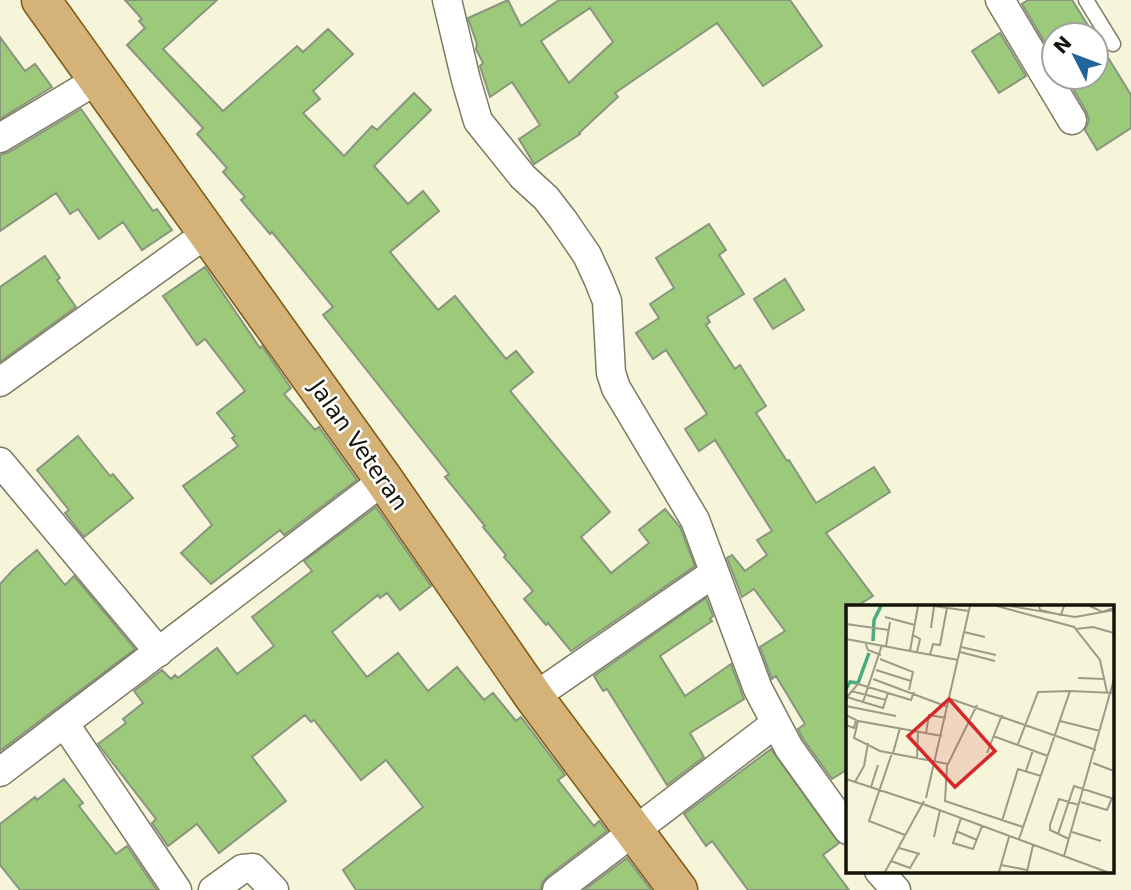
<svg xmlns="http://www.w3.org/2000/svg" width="1131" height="890" font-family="'DejaVu Sans',sans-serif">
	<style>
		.building { fill: #9dc97b; stroke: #88957f; stroke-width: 2; fill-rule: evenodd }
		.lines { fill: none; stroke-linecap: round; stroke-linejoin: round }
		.service-casing { stroke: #7b7a62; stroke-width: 17 }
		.minor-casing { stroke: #7b7a62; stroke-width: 31 }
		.primary-casing { stroke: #7e5a17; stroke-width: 41 }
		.service { stroke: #fff; stroke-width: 14 }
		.minor { stroke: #fff; stroke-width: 28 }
		.primary { stroke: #d4b278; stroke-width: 38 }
		.labels { text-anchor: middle; stroke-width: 5; stroke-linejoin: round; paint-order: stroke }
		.street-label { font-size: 23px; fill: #15140b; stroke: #fff }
		.inset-river { fill: none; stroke: #49ab7e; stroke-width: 3.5 }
		.inset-road { fill: none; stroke: #9c9b87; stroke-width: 2 }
		.view { fill: #d62828; fill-opacity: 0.15; stroke: #d62828; stroke-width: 3.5 }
		.inset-edge { fill: none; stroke: #15140b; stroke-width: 3.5 }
	</style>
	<rect width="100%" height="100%" fill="#f6f5da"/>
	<!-- building -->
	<path class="building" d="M125,0H217L163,49L223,111L297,46L303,52L328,29L353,54L313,91L320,99L303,113L344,156L372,126L377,130L414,93L431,110L374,166L408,204L423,191L439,211L390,252L438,310L455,296L506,359L516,351L533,372L510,391L610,512L581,537L611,573L649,543L639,530L665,509L680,527L695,566L571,651L548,623L546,625L524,599L533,591L504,557L506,555L483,527L485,526L445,477L449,474L323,315L333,307L272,232L270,234L241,200L245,197L223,172L227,168L197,134L203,128L127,45L145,28L139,21L142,19Z
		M508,0L521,26L559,0H790L822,46L763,86L717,23L615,93L618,97L579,133L580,134L534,164L519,139L540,125L512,82L490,97L480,66L483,63L476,49L477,44L468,18ZM590,8L613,42L569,83L541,41Z
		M1028,0H1072L1094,35H1054V58L1022,4Z
		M1000,33L1026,76L999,93L972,51Z
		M0,37L25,71L35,64L52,87L0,119Z
		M1096,38L1131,95V128L1097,150L1085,130L1089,120L1086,111L1066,77H1096Z
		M81,109L153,211L157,209L172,230L142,250L123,222L99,239L78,209L70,214L56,193L0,231V155L9,152Z
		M709,224L726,250L719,255L744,294L707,317L710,322L706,325L735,369L740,365L766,406L756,413L787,461L789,460L816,503L874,467L890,492L826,533L873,596L857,606H848V769L832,779L803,739L798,729L805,724L776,676L772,679L760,647L785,631L754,589L742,597L727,558L732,555L745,571L767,555L757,540L772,531L715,440L699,451L685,429L707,414L666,350L653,359L636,333L659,318L650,304L674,288L656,258Z
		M45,256L60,278L57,280L76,307L0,362V287Z
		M205,267L260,348L262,346L291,388L284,394L315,430L319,427L357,480L284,535L280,530L211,584L181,553L212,525L183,486L238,446L232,438L235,436L217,413L245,391L205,339L197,345L163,296Z
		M785,279L804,310L773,329L754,299Z
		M78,436L110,476L113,474L133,498L84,537L65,513L69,510L37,470Z
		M376,507L431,586L400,610L387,593L380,598L378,595L332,632L367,677L398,653L428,691L457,667L484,700L493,693L516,721L521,717L565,775L558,780L594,826L599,821L607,831L547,877L542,883L541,890H356L343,870L423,807L386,760L361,780L314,720L311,722L305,715L252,757L286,801L219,853L197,824L168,846L152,823L156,819L98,744L126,723L123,719L143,703L134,691L162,670L171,679L175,675L178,678L217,648L237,674L274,646L252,617L312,571L304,561Z
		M37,550L65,585L74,576L135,649L0,751V584L14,569Z
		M706,598L713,616L710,619L712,621L660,656L685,696L731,664L744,699L690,733L704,757L667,785L607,689L603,691L594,676Z
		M771,749L839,843L823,855L849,890H748L712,841L706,846L684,814Z
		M64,779L83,803L79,806L116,854L127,846L157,890H20L0,865V824L35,797L37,800Z
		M627,858L651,890H584Z"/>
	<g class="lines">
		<!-- service casing -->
		<g class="service-casing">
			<path id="service" d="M1086,0L1113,44"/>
		</g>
		<!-- minor casing -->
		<g class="minor-casing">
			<path id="minor" d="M447,0L466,80L478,121L523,177L546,198L563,220L587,255L599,281L607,301L611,373L616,388L695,520L758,689L789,748L848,830
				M1000,0L1072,120
				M0,138L97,80
				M0,382L207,233
				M0,462L159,652
				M534,697L714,573
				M64,723L177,890
				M0,772L384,480
				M879,871L896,890
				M213,890L242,869L253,868L274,890
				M557,890L776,723"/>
		</g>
		<!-- primary casing -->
		<g class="primary-casing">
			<path id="primary" d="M41,0L384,480L534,697L678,890"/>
		</g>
		<!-- service -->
		<use href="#service" class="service"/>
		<!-- minor -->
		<use href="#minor" class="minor"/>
		<!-- primary -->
		<use href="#primary" class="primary"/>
	</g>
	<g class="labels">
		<!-- street labels -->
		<g class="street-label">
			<text transform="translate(359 445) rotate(55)" y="8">Jalan Veteran</text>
		</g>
	</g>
	<!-- overview -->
	<g transform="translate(846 605)">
		<rect width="268" height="268" fill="#f6f5da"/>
		<path class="inset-river" d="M27,36L28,15L35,1M0,84L4,77L12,78L23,48"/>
		<path class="inset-road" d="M88,1L123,6M151,1L228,22L254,55L261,87M164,1L229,12L268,5M193,1L194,5L215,10L218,1M244,1L256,7L268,3M39,12L69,20M0,19L43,25M85,23L88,1M230,24L247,22L268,28M118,27L139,32M67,30L74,34L71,47M0,34L112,55M19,37L22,45L35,50M40,41L44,17M115,42L150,50M64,46L72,1M114,47L149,56M84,50L87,39L94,40L101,3M34,54L67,67L63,85M30,65L65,76M232,73L259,74M27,74L102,102M5,86L40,95M1,92L17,97L36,40M0,93L12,79L65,95L68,87M105,94L250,145M17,97L37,103L42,88M131,100L101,161L99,196L177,222M0,101L50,111M0,110L10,115L8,123L0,120M214,116L254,126M80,128L83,110L100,113M96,131L12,116L8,133L34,146L102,159M147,131L202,151M172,139L192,87L224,86M46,148L23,216L59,230M47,148L54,123M141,148L156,110M71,154L72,127M247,158L268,166M180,166L187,145M0,174L76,199M9,177L18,161L22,138M25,182L32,160M80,193L124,1M235,197L261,205L266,193M77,199L261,267M115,213L107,238L127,244L136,221M156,216L172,164L195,171M110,226L131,235M226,227L255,236M212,229L228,181L268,194M88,232L94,205M173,234L224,86L268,88M223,234L204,225V220L213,194L233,200M53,243L74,249M218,251L268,74M45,256L64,263L72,249M155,260L181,265M39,267L78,196M153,267L163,232M181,267L187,240"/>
		<path class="view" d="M103,94L149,146L109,182L62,131Z"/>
		<rect width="268" height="268" class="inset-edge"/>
	</g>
	<!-- north arrow -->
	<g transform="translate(1075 56) rotate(312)"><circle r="33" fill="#ffffff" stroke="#a1a19d" stroke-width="2"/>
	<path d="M0-5L12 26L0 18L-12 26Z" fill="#22659a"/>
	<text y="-10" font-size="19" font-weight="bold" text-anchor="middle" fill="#15140b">N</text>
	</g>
</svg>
